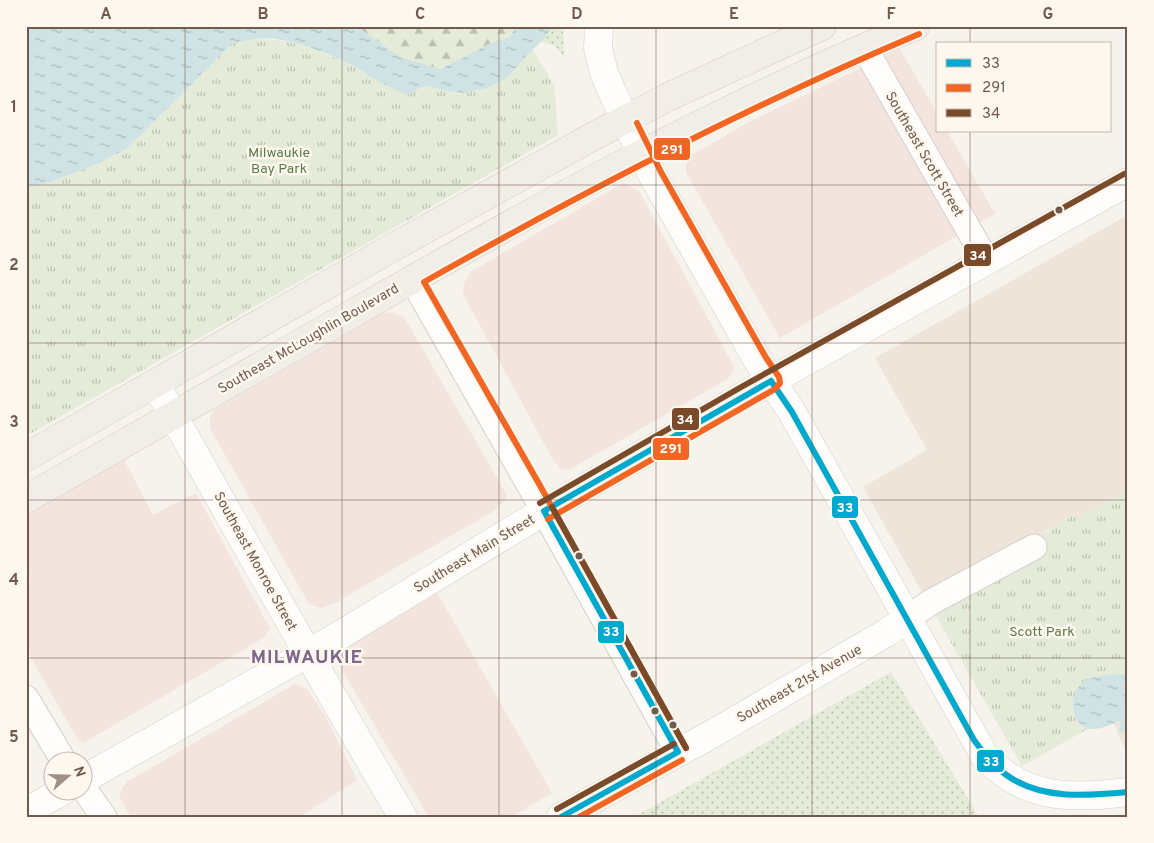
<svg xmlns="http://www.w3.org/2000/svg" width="1154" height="843" font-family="Overpass,sans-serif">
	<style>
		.residential { fill: #eee4da }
		.commercial { fill: #f3e5de }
		.grass { fill: url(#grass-dots) }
		.forest { fill: url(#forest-firs) }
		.park { fill: url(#park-tufts) }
		.water { fill: url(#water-ripples) }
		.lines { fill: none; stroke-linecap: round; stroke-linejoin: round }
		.stream { stroke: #cfe3e5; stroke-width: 6 }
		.minor-casing { stroke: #d5cfca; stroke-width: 27 }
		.tertiary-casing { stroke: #d5cfca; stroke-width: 29 }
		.secondary-casing { stroke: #d6cfca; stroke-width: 29 }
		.primary-casing { stroke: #d4ccc7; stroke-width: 29 }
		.minor { stroke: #fefdfc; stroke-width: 25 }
		.tertiary { stroke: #fefdfc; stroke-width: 28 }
		.secondary { stroke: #fefdfc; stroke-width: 28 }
		.primary { stroke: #f1ede7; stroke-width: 28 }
		.bus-1-casing { stroke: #fdf7ee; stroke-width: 10 }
		.bus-2-casing { stroke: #fdf7ee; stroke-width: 10 }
		.bus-3-casing { stroke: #fdf7ee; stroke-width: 10 }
		.bus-1 { stroke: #00a9ce; stroke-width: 6 }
		.bus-2 { stroke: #f26522; stroke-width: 6 }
		.bus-3 { stroke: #7a4b2a; stroke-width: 6 }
		.grid { fill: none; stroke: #715a4e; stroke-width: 1; stroke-opacity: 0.55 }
		.bus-dot { fill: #715a4e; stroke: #fdf7ee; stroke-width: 2 }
		.labels { text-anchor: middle; stroke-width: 5; stroke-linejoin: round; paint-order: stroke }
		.park-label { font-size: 14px; fill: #5a7b4b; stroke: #fdf7ee }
		.street-label { font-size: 14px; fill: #715a4e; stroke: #fdf7ee }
		.district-label { font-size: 19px; font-weight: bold; letter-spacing: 1px; fill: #7f668d; stroke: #fdf7ee }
		.line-badge { stroke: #fdf7ee; stroke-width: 2 }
		.badge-label { font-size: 14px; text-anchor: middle; font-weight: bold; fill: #fff }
		.neatline { fill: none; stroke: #715a4e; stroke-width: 2 }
		.grid-label { font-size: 16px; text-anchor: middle; font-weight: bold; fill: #715a4e }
	</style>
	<defs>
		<pattern id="grass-dots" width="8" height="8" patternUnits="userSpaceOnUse" patternTransform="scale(1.25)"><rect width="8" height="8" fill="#e4ebd8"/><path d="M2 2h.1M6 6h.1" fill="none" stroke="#bdc1b1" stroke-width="1.8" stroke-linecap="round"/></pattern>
		<pattern id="forest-firs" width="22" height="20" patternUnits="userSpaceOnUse" patternTransform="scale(1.25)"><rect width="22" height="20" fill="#e4ebd8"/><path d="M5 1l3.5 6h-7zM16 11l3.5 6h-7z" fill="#bdc1b1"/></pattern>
		<pattern id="park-tufts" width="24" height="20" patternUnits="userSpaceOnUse" patternTransform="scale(1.25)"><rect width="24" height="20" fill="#e4ebd8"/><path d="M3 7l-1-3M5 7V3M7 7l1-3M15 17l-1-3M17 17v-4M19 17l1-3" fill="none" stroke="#bdc1b1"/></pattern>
		<pattern id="water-ripples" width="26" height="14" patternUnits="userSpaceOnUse" patternTransform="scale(1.25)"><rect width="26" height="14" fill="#cfe3e5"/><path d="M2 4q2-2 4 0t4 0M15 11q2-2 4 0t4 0" fill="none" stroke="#acbbbc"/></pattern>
	</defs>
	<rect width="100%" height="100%" fill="#f6f2ec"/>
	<!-- residential -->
	<path class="residential" d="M1128,215V490L1078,518L1075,514L926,599L863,487L927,450L875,358Z
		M1128,706V755L1110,716Z"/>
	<!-- commercial -->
	<path class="commercial" d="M900,49L938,115V131H947L995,214L780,338L686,172V165L688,159L693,154L751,121Z
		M623,183L639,191L734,367L731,376L724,381L569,470L561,469L553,460L463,294L464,283L472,271Z
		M392,312L404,317L507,495L502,504L492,512L333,604L320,608L309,604L210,428V418L214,410L380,314Z
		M123,458L153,515L196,493L270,629L264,637L248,647L83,743L78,739L72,730L26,649V511Z
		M436,591L552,793L511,817H429L340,667L342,655L351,644Z
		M295,684L307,689L326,717L357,780L300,817H131L119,796L121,790L127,782Z"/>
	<!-- grass -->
	<path class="grass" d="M553,26H563L564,57L556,47L542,41Z
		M891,672L979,817H634Z"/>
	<!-- forest -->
	<path class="forest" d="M356,26H516L510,37L489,44L440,69L400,57Z"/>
	<!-- park -->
	<path class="park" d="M253,39C304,38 346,62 389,86L407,55L440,75L529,43L554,85L558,135L26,436V187L48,183L94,165L125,150L233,43Z
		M1128,490V706L1022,766L926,599L1076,514L1079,517Z"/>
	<!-- water -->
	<path class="water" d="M26,26H356L400,57L440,69L489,44L510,37L516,26H553L542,41L530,52L508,77L487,88L463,93L448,91L429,86L419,88L410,95C390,90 373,77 355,67C331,54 302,43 275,39C262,37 247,40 233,43L125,150L94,165L48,183L26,187Z
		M1115,674H1128V718C1117,720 1106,729 1094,729C1072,729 1067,697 1081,684C1089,676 1104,676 1115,674Z"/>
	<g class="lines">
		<!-- stream -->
		<path class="stream" d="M1122,730L1128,704"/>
		<!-- minor casing -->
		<g class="minor-casing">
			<path id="minor" d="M864,47L986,260
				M412,279L530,486L678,752
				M907,619L931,602L1034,547
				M26,698L63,760
				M82,786L104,817"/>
		</g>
		<!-- tertiary casing -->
		<g class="tertiary-casing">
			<path id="tertiary" d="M155,383C236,528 318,673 403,817
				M82,780L335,638L544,511L747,394L1128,182
				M26,812L64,790
				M561,817L712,734L886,633L907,619"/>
		</g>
		<!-- secondary casing -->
		<g class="secondary-casing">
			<path id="secondary" d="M599,26L598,48L604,73L614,96L653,176L758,361L792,412L984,755C1023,800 1073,799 1128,792"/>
		</g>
		<!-- primary casing -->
		<g class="primary-casing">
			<path id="primary" d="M26,457L397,245L592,137L668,97L822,26
				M26,499C135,437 244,376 352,314C536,208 720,106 916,26"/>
		</g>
		<!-- minor -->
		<use href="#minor" class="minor"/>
		<!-- tertiary -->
		<use href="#tertiary" class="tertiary"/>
		<!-- secondary -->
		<use href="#secondary" class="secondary"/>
		<!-- primary -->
		<use href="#primary" class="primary"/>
		<!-- bus-1 casing -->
		<g class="bus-1-casing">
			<path id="bus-1" d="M771,381L792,412L974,740C983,752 992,765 1005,774C1040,800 1086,796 1128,792
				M544,511L678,752
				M544,511L771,381
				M561,817L678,752"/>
		</g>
		<!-- bus-2 casing -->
		<g class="bus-2-casing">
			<path id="bus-2" d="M548,519L775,389L780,383L779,377L765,356L661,172L637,123
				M686,748L538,482L424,282C585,191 749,106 919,34
				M579,817L682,760"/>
		</g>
		<!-- bus-3 casing -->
		<g class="bus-3-casing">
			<path id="bus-3" d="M540,503L743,386L1124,174
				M552,507L686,748
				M557,809L674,744"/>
		</g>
		<!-- bus-1 -->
		<use href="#bus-1" class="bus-1"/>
		<!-- bus-2 -->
		<use href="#bus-2" class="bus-2"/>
		<!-- bus-3 -->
		<use href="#bus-3" class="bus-3"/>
	</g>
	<!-- grid -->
	<path class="grid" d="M185,26V817M342,26V817M499,26V817M656,26V817M812,26V817M970,26V44M970,131V817M26,185H1128M26,343H1128M26,500H1128M26,658H1128"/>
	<!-- markers -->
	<g class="bus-dot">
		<circle cx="1059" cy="210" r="4.5"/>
		<circle cx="579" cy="556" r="4.5"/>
		<circle cx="634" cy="674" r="4.5"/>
		<circle cx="655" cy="711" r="4.5"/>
		<circle cx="673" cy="725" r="4.5"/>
	</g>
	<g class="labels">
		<!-- park labels -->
		<g class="park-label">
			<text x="279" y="157">Milwaukie<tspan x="279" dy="16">Bay Park</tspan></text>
			<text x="1042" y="636">Scott Park</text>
		</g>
		<!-- street labels -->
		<g class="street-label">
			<text transform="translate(925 154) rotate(60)" y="5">Southeast Scott Street</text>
			<text transform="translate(308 338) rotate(-30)" y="5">Southeast McLoughlin Boulevard</text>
			<text transform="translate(474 553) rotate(-31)" y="5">Southeast Main Street</text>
			<text transform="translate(256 561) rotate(61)" y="5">Southeast Monroe Street</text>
			<text transform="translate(799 683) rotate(-30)" y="5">Southeast 21st Avenue</text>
		</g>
		<!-- district labels -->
		<g class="district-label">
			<text x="307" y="663">MILWAUKIE</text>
		</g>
	</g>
	<g class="line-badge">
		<rect x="653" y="137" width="38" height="24" rx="5" fill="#f26522"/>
		<rect x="963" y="243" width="29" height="24" rx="5" fill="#7a4b2a"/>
		<rect x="671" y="407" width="29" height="24" rx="5" fill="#7a4b2a"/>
		<rect x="652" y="437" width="38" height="24" rx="5" fill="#f26522"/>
		<rect x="831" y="495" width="28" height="24" rx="5" fill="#00a9ce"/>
		<rect x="597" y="620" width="28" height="24" rx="5" fill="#00a9ce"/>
		<rect x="976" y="749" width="29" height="24" rx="5" fill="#00a9ce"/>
	</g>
	<g class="badge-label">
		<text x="672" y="154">291</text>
		<text x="978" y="260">34</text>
		<text x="685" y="424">34</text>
		<text x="671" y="453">291</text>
		<text x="845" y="512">33</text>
		<text x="611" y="636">33</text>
		<text x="991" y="766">33</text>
	</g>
	<!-- border -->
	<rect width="1154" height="843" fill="none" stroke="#fdf7ee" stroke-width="55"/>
	<!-- legend -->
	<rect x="936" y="42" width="175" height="90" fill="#fdf7ee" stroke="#c5b8ae"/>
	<rect x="946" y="59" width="25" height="8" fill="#00a9ce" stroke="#c5b8ae"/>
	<text x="982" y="68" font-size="15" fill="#715a4e">33</text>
	<rect x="946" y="84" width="25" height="8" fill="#f26522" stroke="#c5b8ae"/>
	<text x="982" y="92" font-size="15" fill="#715a4e">291</text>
	<rect x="946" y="109" width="25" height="8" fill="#7a4b2a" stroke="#c5b8ae"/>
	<text x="982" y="118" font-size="15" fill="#715a4e">34</text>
	<!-- north arrow -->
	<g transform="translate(68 776) rotate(70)"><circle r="24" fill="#fdf7ee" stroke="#c5b8ae"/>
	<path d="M0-4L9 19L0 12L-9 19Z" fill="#a08f85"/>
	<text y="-8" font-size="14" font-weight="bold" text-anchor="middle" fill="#715a4e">N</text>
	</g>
	<rect x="28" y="28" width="1098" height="788" class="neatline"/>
	<g class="grid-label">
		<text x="106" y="19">A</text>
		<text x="263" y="19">B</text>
		<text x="420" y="19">C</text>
		<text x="577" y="19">D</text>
		<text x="734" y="19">E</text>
		<text x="891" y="19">F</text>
		<text x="1048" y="19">G</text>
		<text x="14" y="112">1</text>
		<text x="14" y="270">2</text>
		<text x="14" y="427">3</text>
		<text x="14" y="585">4</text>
		<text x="14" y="742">5</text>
	</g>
</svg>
